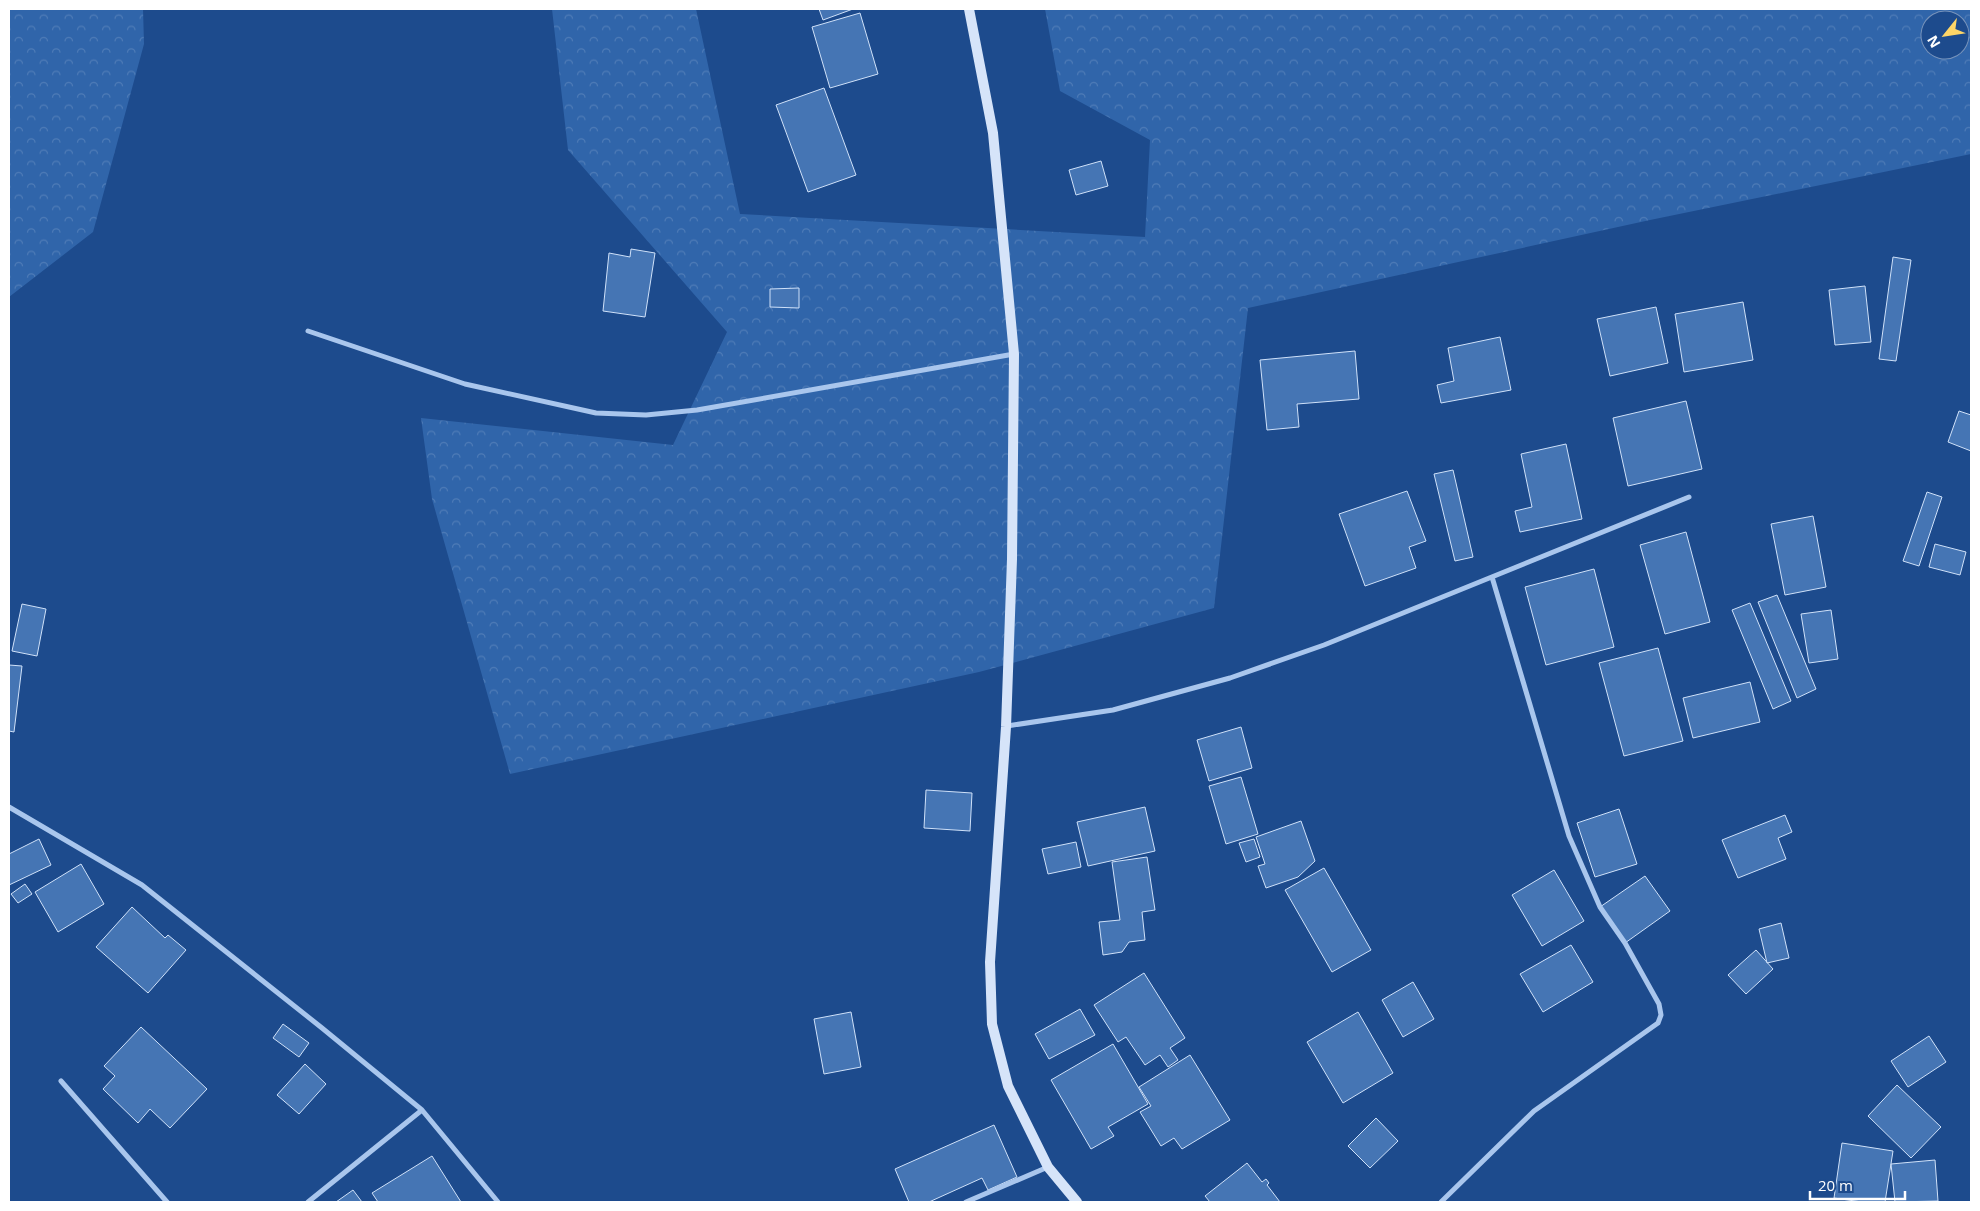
<svg xmlns="http://www.w3.org/2000/svg" width="1980" height="1211" font-family="'Open Sans',sans-serif">
	<style>
		.forest { fill: url(#forest-crowns); fill-rule: evenodd }
		.building { fill: #4575b4; stroke: #cfe1f9 }
		.lines { fill: none; stroke-linecap: round; stroke-linejoin: round }
		.street { stroke: #a9c6ed; stroke-width: 5 }
		.secondary { stroke: #d6e4f9; stroke-width: 10 }
	</style>
	<defs>
		<pattern id="forest-crowns" width="20" height="18" patternUnits="userSpaceOnUse" patternTransform="scale(1.25)"><rect width="20" height="18" fill="#3065aa"/><path d="M2 6a3 3 0 1 1 6 0M12 15a3 3 0 1 1 6 0" fill="none" stroke="#4f7cb7"/></pattern>
	</defs>
	<rect width="100%" height="100%" fill="#1d4b8d"/>
	<!-- forest -->
	<path class="forest" d="M9,9H143L144,44L93,232L9,297Z
		M552,9H696L740,214L1145,237L1150,140L1060,91L1045,9H1971V154L1650,220L1248,308L1214,608L979,672L510,774L432,499L421,418L673,445L727,332L568,150ZM1930,20H1960V50H1930Z"/>
	<!-- building -->
	<path class="building" d="M819,9H853L823,20Z
		M860,13L878,74L830,88L812,27Z
		M824,88L856,175L808,192L776,105Z
		M1101,161L1108,186L1076,195L1069,170Z
		M631,249L655,253L645,317L603,311L609,253L630,257Z
		M1893,257L1911,260L1896,361L1879,359Z
		M1865,286L1871,342L1835,345L1829,290Z
		M799,288V308L770,307V289Z
		M1743,302L1753,360L1684,372L1675,314Z
		M1656,307L1668,363L1610,376L1597,319Z
		M1500,337L1511,390L1441,403L1437,385L1454,381L1448,348Z
		M1355,351L1359,399L1297,404L1299,427L1267,430L1260,360Z
		M1686,401L1702,469L1628,486L1613,418Z
		M1959,411L1971,415V451L1948,442Z
		M1566,444L1582,519L1520,532L1515,511L1532,507L1521,454Z
		M1453,470L1473,557L1455,561L1434,474Z
		M1407,491L1426,541L1409,547L1416,568L1365,586L1339,514Z
		M1927,492L1942,497L1919,566L1903,561Z
		M1813,516L1826,587L1785,595L1771,524Z
		M1686,532L1710,622L1665,634L1640,545Z
		M1935,544L1966,552L1960,575L1929,567Z
		M1594,569L1614,647L1546,665L1525,587Z
		M1777,595L1816,689L1797,698L1758,602Z
		M1750,603L1791,701L1773,709L1732,610Z
		M22,604L46,609L37,656L12,651Z
		M1831,610L1838,659L1809,663L1801,614Z
		M1658,648L1683,741L1624,756L1599,663Z
		M9,665L22,666L14,732L9,731Z
		M1750,682L1760,722L1693,738L1683,698Z
		M1241,727L1252,768L1209,781L1197,740Z
		M1241,777L1258,834L1226,844L1209,786Z
		M926,790L972,793L970,831L924,828Z
		M1145,807L1155,851L1088,866L1077,822Z
		M1619,809L1637,864L1595,877L1577,823Z
		M1785,815L1792,832L1778,838L1786,859L1738,878L1722,840Z
		M1301,821L1315,861L1298,877L1266,888L1258,866L1265,864L1256,837Z
		M39,839L51,865L9,885V854Z
		M1254,839L1260,857L1246,862L1239,843Z
		M1076,842L1081,867L1048,874L1042,849Z
		M1147,857L1155,910L1142,912L1145,940L1129,942L1122,952L1103,955L1099,922L1120,920L1112,862Z
		M81,864L104,904L58,932L35,892Z
		M1324,868L1371,950L1332,972L1285,890Z
		M1554,870L1584,921L1542,946L1512,895Z
		M1645,876L1670,911L1625,943L1600,907Z
		M25,884L32,894L18,903L11,894Z
		M132,907L165,938L168,935L186,950L148,993L96,947Z
		M1781,923L1789,958L1767,963L1759,929Z
		M1571,945L1593,982L1543,1012L1520,974Z
		M1756,950L1773,969L1746,994L1728,975Z
		M1144,973L1185,1038L1170,1048L1178,1060L1168,1067L1160,1055L1145,1065L1126,1037L1118,1042L1094,1005Z
		M1413,982L1434,1019L1403,1037L1382,1000Z
		M1080,1009L1095,1035L1049,1059L1035,1034Z
		M851,1012L861,1067L824,1074L814,1019Z
		M1358,1012L1393,1073L1343,1103L1307,1042Z
		M283,1024L309,1043L299,1057L273,1038Z
		M141,1027L207,1089L170,1128L150,1109L138,1123L103,1089L115,1076L104,1066Z
		M1929,1036L1946,1062L1908,1087L1891,1061Z
		M1113,1044L1148,1104L1108,1127L1114,1136L1091,1149L1051,1080Z
		M1190,1055L1230,1120L1182,1149L1174,1138L1161,1146L1140,1112L1151,1106L1139,1087Z
		M305,1064L326,1084L299,1114L277,1095Z
		M1897,1085L1941,1127L1911,1158L1868,1116Z
		M1376,1118L1398,1141L1370,1168L1348,1146Z
		M994,1125L1017,1177L988,1190L982,1178L929,1202H909L895,1169Z
		M1842,1143L1893,1151L1885,1202H1862L1834,1198Z
		M432,1156L461,1202H378L372,1193Z
		M1935,1160L1938,1201L1895,1202L1891,1164Z
		M1247,1163L1262,1182L1266,1179L1269,1183L1267,1185L1280,1202H1210L1205,1196Z
		M353,1190L362,1202H336Z"/>
	<g class="lines">
		<!-- street -->
		<path class="street" d="M308,331L465,384L596,413L646,415L697,410L1014,354
			M1007,726L1113,710L1230,678L1324,645L1689,497
			M9,807L142,885L322,1028L422,1110L498,1202
			M61,1081L167,1202
			M308,1202L422,1110
			M966,1202L1048,1167
			M1441,1202L1534,1111L1658,1023L1661,1015L1659,1004L1625,943L1600,907L1569,836L1492,577"/>
		<!-- secondary -->
		<path class="secondary" d="M969,9L993,133L1014,354L1012,559L1006,727L990,962L992,1024L1008,1086L1048,1167L1077,1202"/>
	</g>
	<!-- border -->
	<rect width="1980" height="1211" fill="none" stroke="#ffffff" stroke-width="20"/>
	<!-- north arrow -->
	<g transform="translate(1945 35) rotate(240)"><circle r="24" fill="#1d4b8d" stroke="#7793bb"/>
	<path d="M0-4L9 19L0 12L-9 19Z" fill="#fdd567"/>
	<text y="-8" font-size="14" font-weight="bold" text-anchor="middle" fill="#ffffff">N</text>
	</g>
	<!-- scale -->
	<path d="M1810 1191v8h95v-8" fill="none" stroke="#ffffff" stroke-width="2.5"/>
	<text x="1818" y="1191" font-size="15" fill="#ffffff" stroke="#1d4b8d" stroke-width="4" paint-order="stroke">20 m</text>
</svg>
